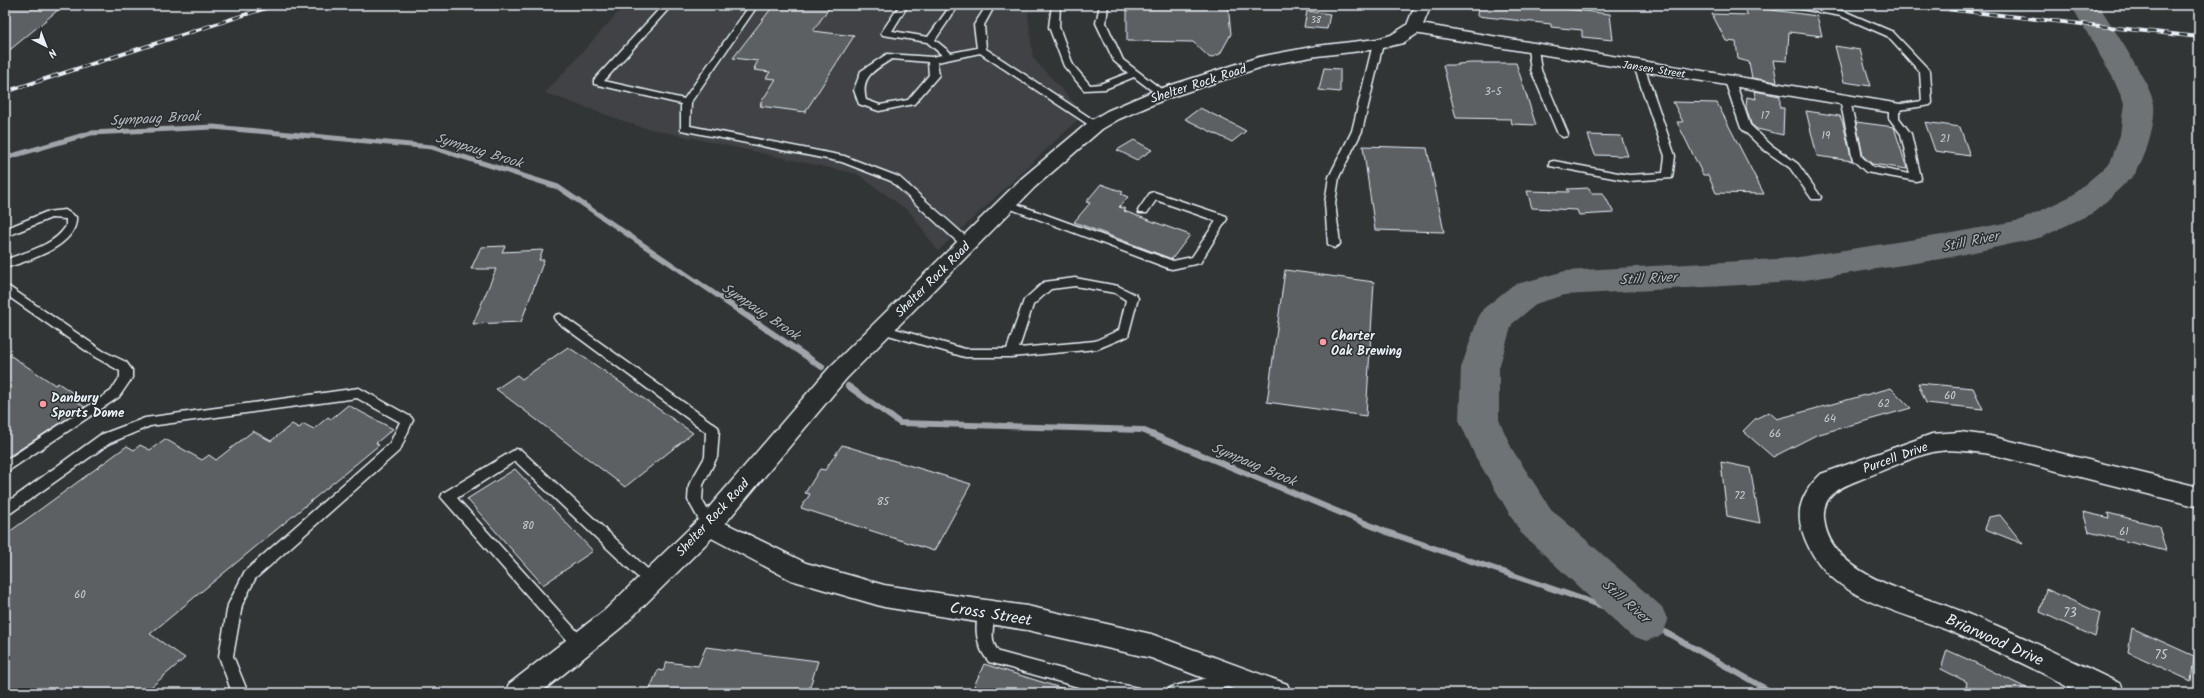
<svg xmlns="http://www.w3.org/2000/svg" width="2204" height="698" font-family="Kalam,sans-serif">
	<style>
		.built { fill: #3f4244 }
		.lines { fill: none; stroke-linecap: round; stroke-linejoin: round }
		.stream-far1 { stroke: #9fa5aa; stroke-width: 5 }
		.stream { stroke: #9fa5aa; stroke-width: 6 }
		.river { fill: #6e7376; fill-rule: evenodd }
		.building { fill: #5c6063; stroke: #e8f1f8 }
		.lane-casing { stroke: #e8f1f8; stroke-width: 3 }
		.street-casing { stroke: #e8f1f8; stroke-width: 3 }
		.secondary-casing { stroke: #e8f1f8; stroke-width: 3 }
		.lane { fill: #2a2d2e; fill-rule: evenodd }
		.street { fill: #2a2d2e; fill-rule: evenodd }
		.secondary { fill: #2a2d2e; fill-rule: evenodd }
		.rail-casing { stroke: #e8f1f8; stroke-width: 4 }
		.rail { stroke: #2a2d2e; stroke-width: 2.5; stroke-dasharray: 8; stroke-linecap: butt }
		.poi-dot { fill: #ff9aa2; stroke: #2a2d2e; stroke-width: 1.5 }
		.labels { text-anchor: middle; stroke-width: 3; stroke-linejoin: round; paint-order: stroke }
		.far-number-label { font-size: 9px; fill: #c5cdd3 }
		.far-street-label { font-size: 11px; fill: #e8f1f8; stroke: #2a2d2e }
		.number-label { font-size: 11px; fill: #c5cdd3 }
		.street-label { font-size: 13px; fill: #e8f1f8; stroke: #2a2d2e }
		.poi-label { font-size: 13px; font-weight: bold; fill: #e8f1f8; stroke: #2a2d2e; text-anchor: start }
		.near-number-label { font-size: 13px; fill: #c5cdd3 }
		.water-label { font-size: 14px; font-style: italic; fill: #b1b8be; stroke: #2a2d2e }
		.near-street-label { font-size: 16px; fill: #e8f1f8; stroke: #2a2d2e }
	</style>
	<rect width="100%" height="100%" fill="#323536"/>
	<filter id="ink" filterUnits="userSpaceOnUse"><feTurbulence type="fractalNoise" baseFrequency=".025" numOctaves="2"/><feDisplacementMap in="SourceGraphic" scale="8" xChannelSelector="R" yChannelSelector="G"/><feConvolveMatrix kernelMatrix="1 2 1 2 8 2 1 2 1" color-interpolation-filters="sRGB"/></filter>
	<g filter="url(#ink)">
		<!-- built -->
		<path class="built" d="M625,5H1032L1028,14L1033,58L1084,114L938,251L910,212L857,174L641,127L545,93Z"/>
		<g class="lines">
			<!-- stream-far1 -->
			<path class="stream-far1" d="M5,158L91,133L213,127L432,147L558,187L727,302"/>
			<!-- stream -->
			<path class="stream" d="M725,301L822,367
				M848,386L900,423L1142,430L1384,531L1646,621L1773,693"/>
			<!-- river -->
			<path class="river" d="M2071,5H2099C2110,24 2152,86 2154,104C2156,123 2146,158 2135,174L2095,212L2042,237L2030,240L1942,259L1792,282L1565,295L1538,303L1512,324L1499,368V420L1512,449L1551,509L1662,607L1668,621L1662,635L1646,641L1630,635L1521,533L1475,456L1459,420L1461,368L1478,318L1483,309L1513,285L1565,271L1792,258L1942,235L2021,220L2071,196L2110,163L2120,135L2124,103L2113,78Z"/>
		</g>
		<!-- building -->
		<path class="building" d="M5,5H64L5,54Z
			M774,5H831L813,31L854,36L805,112L760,106L762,104H760L776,79L766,78L770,72L754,70L756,68H754L758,61L733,58Z
			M1127,5H1228L1231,34L1220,54L1210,58L1193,42L1127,41Z
			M1478,5H1530L1610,14L1613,40L1582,37V30L1551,27V24L1477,16Z
			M1742,6L1817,16L1822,36L1789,32L1787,61L1773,60L1777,82L1752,78L1749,62L1738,59L1736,42L1726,41L1712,14L1748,15Z
			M1307,11L1330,14L1327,29L1304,27Z
			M1835,46L1860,50L1871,86L1844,82Z
			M1471,63H1516L1536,125L1512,124L1511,119L1456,118L1443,65H1459L1458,64Z
			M1324,68L1340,69V92L1319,90Z
			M1754,91L1780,96V108H1784L1783,135L1757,129L1751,124L1746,107L1747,97L1756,99Z
			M1673,102L1717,103L1764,194L1716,193L1708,175H1703L1677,122H1683Z
			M1200,108L1235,125L1246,131L1232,142L1185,119Z
			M1806,111L1840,116L1843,123L1852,161L1817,156Z
			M1856,122L1894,127L1907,169L1872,164L1863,156Z
			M1925,122L1960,127L1970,156L1935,151Z
			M1588,135L1621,136L1628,156L1595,155Z
			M1134,140L1152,150L1137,160L1117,150Z
			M1363,146L1427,148L1444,232L1375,230Z
			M1101,184L1123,192L1121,194L1128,197L1119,207L1126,209L1124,211L1190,235L1172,259L1074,222L1090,203L1086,202Z
			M1589,188L1591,193H1603L1614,213L1579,215L1577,210L1532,208L1527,191L1569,192L1567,189Z
			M505,246L502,252L543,250L539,260H544L521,322L473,324L496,269H471L481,247Z
			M1285,270L1374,282L1366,416L1267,402Z
			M568,347L591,362L693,433L625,487L496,389L517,375L522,379Z
			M5,352L55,385L58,383L79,397L75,400L85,407L5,459Z
			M1918,383L1973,388L1983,409L1926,403Z
			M1891,388L1911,408L1816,435L1773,457L1743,431L1755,419L1769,412L1777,419Z
			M348,405L393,429L376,443L379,445L150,634L185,658L144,693H5V535L127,446L134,450L140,445L150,450L165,439L202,460L209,455L216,460L253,431L271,441L292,424L299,428L304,424L314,429L328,417L331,419Z
			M842,445L971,484L934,551L801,508L810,494L805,493L820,469L825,470Z
			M1721,462L1750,468L1760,523L1727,516Z
			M515,469L593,551L543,585L467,499Z
			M2083,512L2109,518L2108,513L2159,526L2166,551L2089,532Z
			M2000,515L2023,544L1985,529L1989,517Z
			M2046,589L2100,613L2095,637L2040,612Z
			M2132,628L2194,656L2191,681L2128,652Z
			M706,647L818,661L808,693H648L658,670L663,671L667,662L698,666Z
			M1947,650L1978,664L2036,693H1978L1966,687L1967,682L1941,669Z
			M984,664L1064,689V693H971Z"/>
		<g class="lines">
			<!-- lane casing -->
			<g class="lane-casing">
				<path id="lane" d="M663,5H672L604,81L684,99L750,5H758L691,102L690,126L844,156L899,177L971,241L973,244L971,247H963L891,181L842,162L681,130V104L594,84V80Z
					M900,5H908L892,31L928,37L951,5H959L935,40L951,53L977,48L974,25L987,5H995L984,25L986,49L1101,125L1100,127H1092L980,53L937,62L939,75L914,104L879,111L859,104L854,90L861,71L887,54L932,57L942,55L927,42L883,35L881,33ZM892,59L928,62L929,75L908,100L880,105L866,100C860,77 874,70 892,59Z
					M1052,5H1060L1059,27L1073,65L1090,85L1100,84L1128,73L1114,61L1096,23L1100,5H1108L1106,23L1123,60L1165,92V96H1159L1134,77L1105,89L1084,90L1064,66L1049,27Z
					M1791,5H1809L1846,12L1893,32L1930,71L1932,103L1930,105L1899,110V118L1911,134L1921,178L1920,180L1916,181L1866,172L1853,160L1840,100L1845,97L1850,100L1862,157L1873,167L1910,174L1901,134L1889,118V108L1894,105L1922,101L1920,72L1887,36L1841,16L1795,8Z
					M1378,41L1383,44L1362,131L1339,177L1335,203L1340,244L1334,248L1328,244L1325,203L1329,177L1352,131L1373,44Z
					M1533,46L1538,49L1541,70L1568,134L1567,136L1563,137L1558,134L1531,70L1528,49Z
					M1639,63L1644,66L1675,156L1672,178L1629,181L1550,166L1549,164L1550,162L1554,161L1629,175L1663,173L1665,156L1634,66Z
					M1730,78L1735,81L1750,125L1771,145L1798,164L1821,197L1820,199H1812L1790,168L1763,149L1741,128L1725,81Z
					M1154,192L1226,216L1227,219L1200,263L1172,269L1168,268L1003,206L1002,204L1003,202H1011L1173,261L1192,257L1216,221L1156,200L1147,213H1139L1138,211L1139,209L1150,193Z
					M65,210L76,217C78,246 28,261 5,268V260C25,252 54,246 66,226V219L51,218L5,237V229L46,212Z
					M1075,278L1118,286L1136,295L1138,298L1128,336L1097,349L1011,357H965L878,332L876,329L882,325L965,349H1007L1024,300L1044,282ZM1075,286L1115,293L1126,300L1119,330L1095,341L1019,348L1033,305L1051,289Z
					M5,284L103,351L126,362L132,370V378L119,397L5,473V461L111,391L120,377V371L95,357L5,294Z
					M560,314L718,427L719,430L717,457L703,485L702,500L716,525L714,529L709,531L704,529L688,500L689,485L705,457L706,432L556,321L554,318L556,315Z
					M359,388L411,417L413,420L400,450L255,579L242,605L233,656L248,693H232L219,656L228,605L245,571L390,443L400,422L357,398L150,426L110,443L5,517V504L100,435L145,418Z
					M516,449L521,450L656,577L658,581L656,585L651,587L646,585L515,461L457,498L585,640L587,645L585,650L580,652L575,650L441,497L443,493Z
					M986,606L991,608C998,622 986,637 999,652L1114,683L1138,688L1141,693H1100L989,662C976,647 973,625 981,608Z
					M1232,672L1237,674L1240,679L1237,684C1214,693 1192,693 1167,693L1170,688L1175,686Z"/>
			</g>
			<!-- street casing -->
			<g class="street-casing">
				<path id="street" d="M1414,23L1900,104L1903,108L1900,112L1894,113L1408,32L1406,28L1408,24Z
					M1960,432L1990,436L2199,487V507L1990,454C1972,452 1951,448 1933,452C1908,458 1883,471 1859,480C1841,487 1822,495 1824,518C1828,571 1900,589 1941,604C1960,610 1977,618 1995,625C2037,643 2079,664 2121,684L2125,693C2112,693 2095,696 2082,693C2069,689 2054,679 2042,673C2014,659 1987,647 1959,635C1900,609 1823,601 1802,530C1795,508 1805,489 1821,474L1932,434Z
					M709,515L806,563L884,585L1027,606L1151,634L1287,684L1291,693H1243L1151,658L1027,630L884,607L791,580L700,532L697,525L700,518Z"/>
			</g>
			<!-- secondary casing -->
			<g class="secondary-casing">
				<path id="secondary" d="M1415,5H1431L1420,32L1403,43L1378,49L1317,56L1268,65L1168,98L1119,119L1102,129L1035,187L846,379L718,532L623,626L540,693H505L509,684L605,610L700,518L830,367L1021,179L1090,121L1107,111L1156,90L1259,57L1317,46L1377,39L1391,35L1407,25Z"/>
			</g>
			<!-- lane -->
			<use href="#lane" class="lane"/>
			<!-- street -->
			<use href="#street" class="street"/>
			<!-- secondary -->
			<use href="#secondary" class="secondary"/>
			<!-- rail casing -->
			<g class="rail-casing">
				<path id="rail" d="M1909,5L2199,37
					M5,92L275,5"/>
			</g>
			<!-- rail -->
			<use href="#rail" class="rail"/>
		</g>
	</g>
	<!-- markers -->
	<g class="poi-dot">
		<circle cx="1323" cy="342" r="4"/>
		<circle cx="43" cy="404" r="4"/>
	</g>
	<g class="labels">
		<!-- far-number labels -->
		<g class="far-number-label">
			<text x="1316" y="23">38</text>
		</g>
		<!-- far-street labels -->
		<g class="far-street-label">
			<text transform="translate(1654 69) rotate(9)" y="4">Jansen Street</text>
		</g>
		<!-- number labels -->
		<g class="number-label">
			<text x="1493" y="95">3-5</text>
			<text x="1765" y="119">17</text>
			<text x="1826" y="139">19</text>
			<text x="1945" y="142">21</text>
			<text x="1950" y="399">60</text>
			<text x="1884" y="407">62</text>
			<text x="1830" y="422">64</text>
			<text x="1775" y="437">66</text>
			<text x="1740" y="499">72</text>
			<text x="883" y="505">85</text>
			<text x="528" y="529">80</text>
			<text x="2124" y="535">61</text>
			<text x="80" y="598">60</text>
		</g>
		<!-- street labels -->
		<g class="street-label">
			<text transform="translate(1198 83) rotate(-18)" y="5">Shelter Rock Road</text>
			<text transform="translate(932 279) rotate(-45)" y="5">Shelter Rock Road</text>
			<text transform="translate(1895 457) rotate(-20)" y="5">Purcell Drive</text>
			<text transform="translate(712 517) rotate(-47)" y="5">Shelter Rock Road</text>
		</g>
		<!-- poi labels -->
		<g class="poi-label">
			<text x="1331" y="340">Charter<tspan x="1331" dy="15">Oak Brewing</tspan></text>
			<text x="51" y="402">Danbury<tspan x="51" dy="15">Sports Dome</tspan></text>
		</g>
		<!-- near-number labels -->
		<g class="near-number-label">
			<text x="2070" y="617">73</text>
			<text x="2161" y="659">75</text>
		</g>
		<!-- water labels -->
		<g class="water-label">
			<text transform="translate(155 118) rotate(-3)" y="5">Sympaug Brook</text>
			<text transform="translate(479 150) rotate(17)" y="5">Sympaug Brook</text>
			<text transform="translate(1970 241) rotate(-12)" y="5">Still River</text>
			<text transform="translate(1648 278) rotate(-3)" y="5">Still River</text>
			<text transform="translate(761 311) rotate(34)" y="5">Sympaug Brook</text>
			<text transform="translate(1254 464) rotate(23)" y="5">Sympaug Brook</text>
			<text transform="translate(1626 601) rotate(41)" y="5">Still River</text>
		</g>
		<!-- near-street labels -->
		<g class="near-street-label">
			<text transform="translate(991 613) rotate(9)" y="6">Cross Street</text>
			<text transform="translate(1995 639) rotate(24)" y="6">Briarwood Drive</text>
		</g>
	</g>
	<!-- margin -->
	<rect width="2204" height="698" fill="none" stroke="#2a2d2e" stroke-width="20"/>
	<rect x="10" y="10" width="2184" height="678" fill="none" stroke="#e8f1f8" stroke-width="1.5" filter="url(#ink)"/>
	<!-- north arrow -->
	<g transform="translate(46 46) rotate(138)" stroke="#2a2d2e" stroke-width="3" paint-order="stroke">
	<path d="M0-3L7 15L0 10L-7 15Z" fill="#e8f1f8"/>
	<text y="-6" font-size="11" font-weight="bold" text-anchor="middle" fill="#e8f1f8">N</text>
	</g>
</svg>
